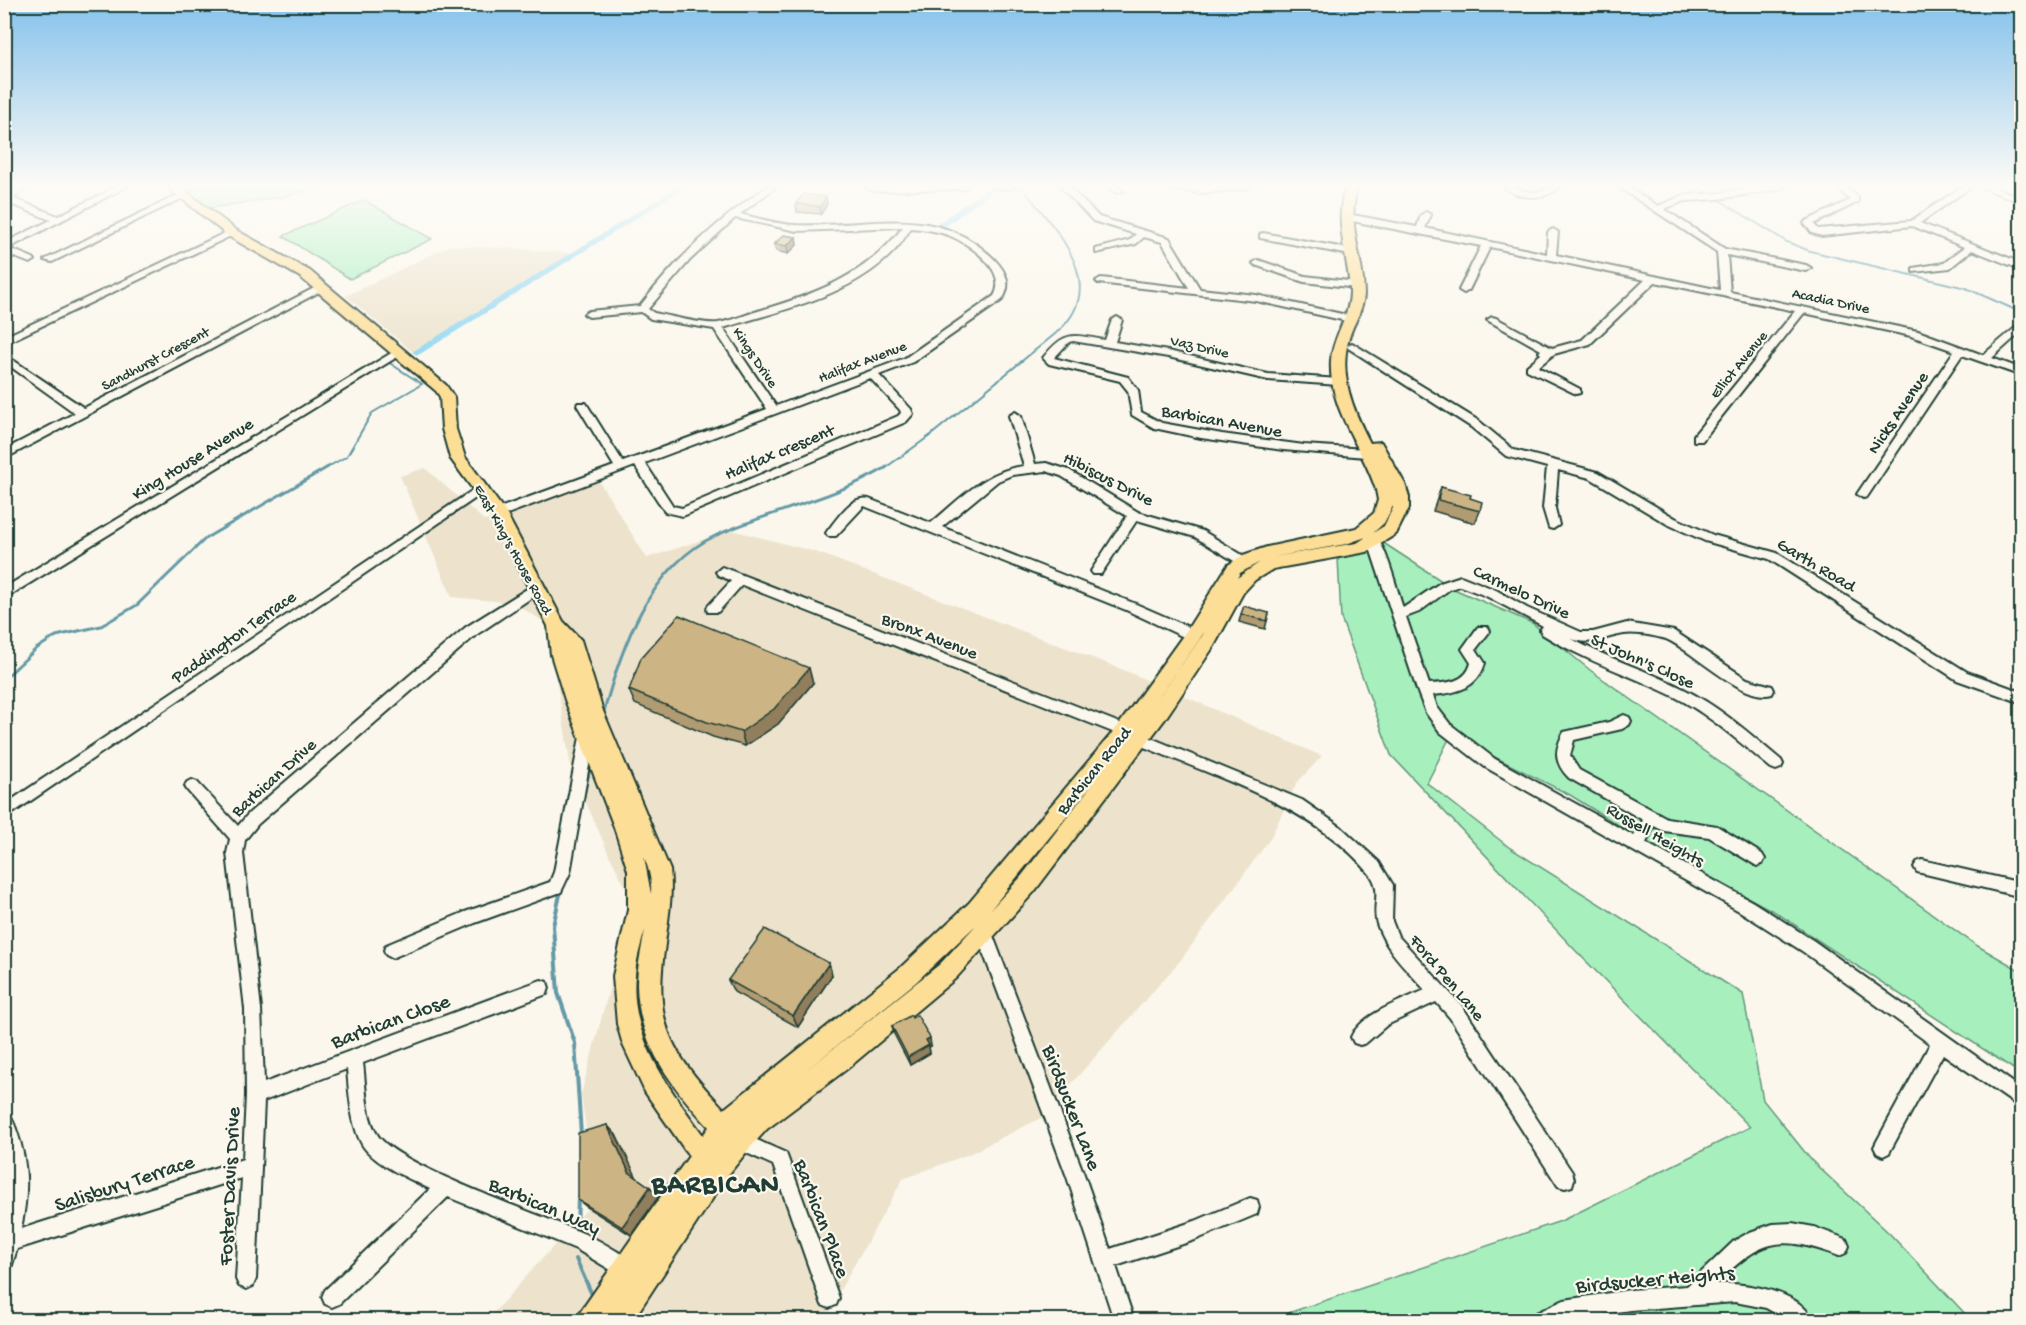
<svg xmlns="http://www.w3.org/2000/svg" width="2026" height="1325" font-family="'Gochi Hand',sans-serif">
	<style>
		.built { fill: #ede3cd }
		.green { fill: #a7f0be; stroke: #639679; stroke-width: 1.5 }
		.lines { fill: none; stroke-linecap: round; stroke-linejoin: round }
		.stream-far2 { stroke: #6399a6; stroke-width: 2 }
		.stream-far1 { stroke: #6399a6; stroke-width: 3 }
		.stream { stroke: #6399a6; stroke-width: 4 }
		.canal { fill: #91d6f2; fill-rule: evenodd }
		.minor-casing { stroke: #1f3d34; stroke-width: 4 }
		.major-casing { stroke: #1f3d34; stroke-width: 4 }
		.minor { fill: #fbf7ec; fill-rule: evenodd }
		.major { fill: #fcde96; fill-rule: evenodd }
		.wall { fill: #b09b72; stroke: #1f3d34; stroke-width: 1.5 }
		.shaded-wall { fill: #907e5c; stroke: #1f3d34; stroke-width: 1.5 }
		.building { fill: #cdb484; stroke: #1f3d34; stroke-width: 1.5 }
		.labels { text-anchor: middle; stroke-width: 4.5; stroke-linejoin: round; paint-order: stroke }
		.far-street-label { font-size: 15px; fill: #1f3d34; stroke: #fbf7ec }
		.street-label { font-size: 18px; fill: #1f3d34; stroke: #fbf7ec }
		.near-street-label { font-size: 21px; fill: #1f3d34; stroke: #fbf7ec }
		.near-district-label { font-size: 28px; font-weight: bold; letter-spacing: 1.5px; fill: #1f3d34; stroke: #fbf7ec }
	</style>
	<rect width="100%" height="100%" fill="#fbf7ec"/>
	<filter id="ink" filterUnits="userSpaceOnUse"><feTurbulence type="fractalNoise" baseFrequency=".0167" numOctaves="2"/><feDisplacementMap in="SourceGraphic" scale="12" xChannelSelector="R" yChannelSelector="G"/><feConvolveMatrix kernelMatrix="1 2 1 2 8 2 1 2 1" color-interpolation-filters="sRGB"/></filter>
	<g filter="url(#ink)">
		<!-- built -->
		<path class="built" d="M449,246L505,248L571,253L413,352L346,296Z
			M425,468L485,521L514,511L595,475L647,558L732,530L816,552L1119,668L1322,756L1296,784L1270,839L1180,961L1041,1118L969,1154L903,1179L823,1320H487L588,1208V1143L581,1094L633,901L609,855L571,768L547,624L514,603L452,597L400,476Z"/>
		<!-- green -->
		<path class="green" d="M179,186H325L286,196L206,209Z
			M364,200L432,239L350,279L283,236Z
			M1382,542L1454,589L1532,623L1590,670L1976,945L2021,971V1074L1775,912L1662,852L1570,795L1451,735L1427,783L1510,848L1743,994L1763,1100L1812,1161L1890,1234L1971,1320H1281L1282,1315L1561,1221L1750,1127L1576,951L1391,755L1341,618L1338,558Z"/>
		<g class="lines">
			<!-- stream-far2 -->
			<path class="stream-far2" d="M1696,186L1710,194
				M1716,198L1787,242L1810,251L1966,288L2018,311
				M326,468L347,456L372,413L422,384L388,362
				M885,468L931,435L1055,334C1114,285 1054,229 1021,186"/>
			<!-- stream-far1 -->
			<path class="stream-far1" d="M4,679L36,649L56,636L101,626L137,605L206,538L328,467
				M603,715C621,648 649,566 717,535C773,510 834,499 887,467
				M583,799L591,765"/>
			<!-- stream -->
			<path class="stream" d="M561,890L553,926L558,993L575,1043L581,1135
				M577,1229L578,1198
				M576,1259L593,1297"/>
			<!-- canal -->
			<path class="canal" d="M679,186H688L420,354L417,355L412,352Z
				M991,186L1023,187L1027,189L1023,191L996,189L943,228H937V224Z"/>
			<!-- minor casing -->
			<g class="minor-casing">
				<path id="minor" d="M19,186H28L14,198L15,199L58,216L118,186H128L9,248L33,258L35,260L30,263L4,253V243L51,220L8,203L5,197Z
					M768,186H777L740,214C758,218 776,224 794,225C868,229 935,200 995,260C1007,273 1012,285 1002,300L913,362L879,375L911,409L913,414L906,422L683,516L665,512L635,466L502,516H494L492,513L494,510L614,466L577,405L578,403H586L623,462L767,409L714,329L651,319L641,312L589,317L584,314L589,311L640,306C676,259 719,219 768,186ZM735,218L797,231L903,227C866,276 815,294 758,311C745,315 731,321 718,323C705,325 669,316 654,313L648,309L690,260ZM911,228C924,229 936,231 948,235C969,243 1009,271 994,296L905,358L776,406L723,328C781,310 851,297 895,250C901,244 906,235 911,228ZM870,378L900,410L901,413L898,416L682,508L673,506L645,463Z
					M865,186H968L964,189L874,191Z
					M993,186H1014C1010,190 997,190 993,186Z
					M1060,186H1068L1099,217L1169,238L1200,289L1256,295L1351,316L1356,319L1351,322L1256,301L1098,283L1096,281L1101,278L1189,288L1162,242L1144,237L1136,244L1096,253V249L1130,240L1136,234L1093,221Z
					M1105,186H1115L1124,191L1117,193Z
					M1164,186H1252L1248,189L1200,193L1168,189Z
					M1502,186C1513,185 1523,192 1535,192C1545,191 1552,185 1562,186C1545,201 1519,200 1502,186Z
					M1617,186H1626L1658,206L1684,195L1718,193L1768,186H1786L1782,189L1718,199L1685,201L1664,209L1725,249L1806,265L1811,268L1806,271L1727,255L1730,292L1918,331L1983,355L2022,322V331L1992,358L2022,369V376L1962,355L1867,497L1863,498L1857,494L1859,491L1954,351L1911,336L1804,313L1702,441H1694V435L1795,311L1655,282L1590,344L1554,354L1538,367L1580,389V393L1576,394L1527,370V366L1541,354L1539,352L1541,350L1487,320L1492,317L1496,318L1552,348L1582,340L1645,280L1490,247L1469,290L1464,293L1459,290L1481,246L1347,220L1342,217L1347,214L1417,227L1421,215L1426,212L1431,215L1425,228L1547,254L1548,232L1553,229L1558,232L1556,255L1720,290L1717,252Z
					M1835,186H1844L1858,197V202L1814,224L1818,229L1911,221L1963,186H1972L1920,223L2022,263V270L1972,250L1950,268L1913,272V268L1944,263L1964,247L1912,226L1822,236L1812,233L1804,223L1806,221L1850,200Z
					M1978,186H1989L2022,197V203Z
					M180,194L187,196L52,262L44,260Z
					M229,231L237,233L4,344V337Z
					M1263,233L1350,249L1355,252L1350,255L1260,238V234Z
					M1258,260L1305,276L1357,282L1362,285L1357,288L1304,282L1255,265L1253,263Z
					M320,285L323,286V290L4,459V450L75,413L4,362V354L84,408Z
					M1117,317L1122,320L1115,342L1168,351L1268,374L1339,379L1344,382L1339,385L1268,380L1168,357L1073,341L1069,342L1054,358L1128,377L1138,390L1141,412L1162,423L1222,434L1304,445L1366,449L1372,453L1366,457L1283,450L1201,438L1154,428L1132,415L1128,391L1120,381L1049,364L1043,358C1065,330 1072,335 1105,340L1112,320Z
					M1352,343L1479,421L1514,450L1598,472L1675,518L1713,535L1777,553L1967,672L2022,692V703L1957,680L1769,559L1705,541L1667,524L1590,478L1558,470L1555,508L1559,525L1553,529L1549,528L1543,508L1547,467L1506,456L1471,427L1348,348L1347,346Z
					M398,349L403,352L402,354L4,599V588Z
					M1015,412L1021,416L1035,464L1046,463L1069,470L1138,512L1203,531L1247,558L1249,561L1247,564H1239L1195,537L1137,520L1101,574H1093L1091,571L1093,568L1127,516L1061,476L1046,471L1012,475L998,481L942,527L1136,604L1198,631L1200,635L1198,639H1188L1126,610L864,506L836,536H828L826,533L828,530C838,518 851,495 869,499L931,523C959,500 986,470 1024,466L1009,416Z
					M482,484L488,488L486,491L4,819V805Z
					M1367,528C1384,533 1397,591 1403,608L1440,583L1461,576L1496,590L1527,608L1581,632H1593L1627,623L1674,631L1747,679L1772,686L1774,690L1772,694C1743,703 1692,650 1666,639C1656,636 1634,632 1624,634C1605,637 1589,647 1570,638C1606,658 1647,670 1684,689C1720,707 1750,734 1781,760L1783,764L1781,768L1776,770L1771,768C1739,742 1708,713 1671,695C1628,674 1583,660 1542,634L1540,630L1543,626L1486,596L1460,586L1450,589L1419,612L1406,617L1429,684C1446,683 1466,683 1471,663L1462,649L1478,627H1488L1490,631L1476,649L1485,663C1478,688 1457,693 1433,695L1437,707L1450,724L1495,759L1634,836L1643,820L1569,778C1554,763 1554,750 1564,732L1609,722L1624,715L1629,717L1631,721L1629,725L1622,729L1574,740L1570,756L1579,770L1667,818L1717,826L1762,854L1765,859L1762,864L1757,866L1709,837L1664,831L1654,826L1646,843L1753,902L1814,941L2022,1089V1109L1943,1054L1889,1153L1883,1156L1877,1153L1874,1147L1877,1141L1930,1044L1802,951L1741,912L1485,767L1440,732L1426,713L1417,690L1368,542L1361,532Z
					M722,567L1130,727L1132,731L1130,735L1125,737L1120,735L742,585L718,612H708L707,609L708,606L731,581L718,575L716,572Z
					M538,582L543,584L544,587L543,590L476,635L258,824L245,840L243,853L261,1009L264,1083L541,980L547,982L549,988L547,994L363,1063C366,1086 365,1114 377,1134C394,1165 547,1217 585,1234C602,1241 617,1252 633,1261L636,1268L633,1275L626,1278L619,1275L576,1249L448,1197L339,1304L332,1307L325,1304L322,1297L325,1290L430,1189C409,1178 382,1168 366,1150C351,1133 349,1091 347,1069L264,1101L256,1279L253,1286L246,1289L239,1286L236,1279L242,1178L17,1249L11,1268L4,1270V1216L8,1172L4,1147V1111L10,1114C28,1154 30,1186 21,1229L243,1159L246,1095L245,1009L227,853L230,839L187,790L185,786L187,782L192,780L197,782L238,826L248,814L466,627Z
					M587,731L592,733L594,737L570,873L561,892L475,923L392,958L386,955L384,950L386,945L465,912L550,882L554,872L580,737L582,733Z
					M1139,733L1302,800L1341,827L1379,862L1393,885L1392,921L1398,936L1462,1006L1572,1172L1574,1179L1572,1186L1565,1188L1558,1186L1450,1018L1436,1002L1387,1025L1366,1043L1360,1045L1354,1043L1351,1037C1361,1014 1403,1000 1425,990C1407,969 1386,951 1377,924C1371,905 1384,890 1368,872C1314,806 1211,775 1134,743L1132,739L1134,735Z
					M1922,860L2022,883V897L1917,872L1914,867L1917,862Z
					M982,921L988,923L990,928L1085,1177L1110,1249L1195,1221L1250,1198L1257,1200L1259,1207L1257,1214L1195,1240L1116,1266L1134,1320H1114L1067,1177L974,928L976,923Z
					M739,1132L786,1153L839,1298L836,1305L829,1308L822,1305L773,1165L733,1147L730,1141L733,1135Z
					M1792,1223L1814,1227L1846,1239L1849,1246L1846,1253L1839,1256C1779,1234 1761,1239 1716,1284C1743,1282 1802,1291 1812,1320H1787L1766,1308L1735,1302L1630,1310L1564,1320H1533L1536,1313L1564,1300L1630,1290L1687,1286L1734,1241L1750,1232L1773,1224Z"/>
			</g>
			<!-- major casing -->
			<g class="major-casing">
				<path id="major" d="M166,186H179L236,230L310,271L446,385L454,397L456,429L465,457L506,513L563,621L581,640L603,711L670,870C673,895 668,919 665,944C653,1025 670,1051 724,1109L900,968L969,903L1118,726L1187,630L1228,565L1243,555L1267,547L1356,528L1374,513L1378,500L1376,490C1362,446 1328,409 1331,360C1333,335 1351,315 1350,290C1348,254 1333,221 1346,186H1358C1345,224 1364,257 1364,295C1363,310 1353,324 1349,338C1338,375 1353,410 1370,443L1381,442L1405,484L1409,497V508L1396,534L1367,552L1273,569L1255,580L1243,593L1214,646L1165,719L1034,892L956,978L847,1069L767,1129L748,1150L728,1175L633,1320H577L581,1311L689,1156L645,1092L623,1045L617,1024L613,976L628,910V871L614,827L565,700L551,655L548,626L491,514L450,458L442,429L440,397L436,391L300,277L228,236ZM1393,506V508L1384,526L1373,533L1384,523ZM1366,537L1357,543L1273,557L1346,544ZM1260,562L1237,578L1240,573ZM1206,629L1202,636L1148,713L1199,640ZM1093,784L1020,878L990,910ZM644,857C649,869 652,881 651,894ZM977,924L940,964L804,1072L916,982ZM645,930C642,947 637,967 637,985C638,1043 671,1086 709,1127L703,1135C669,1088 629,1037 635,975C636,960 641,944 645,930Z"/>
			</g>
			<!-- minor -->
			<use href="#minor" class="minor"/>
			<!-- major -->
			<use href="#major" class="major"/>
		</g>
		<!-- wall -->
		<path class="wall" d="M826,197L827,204L821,214L797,212L796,204Z
			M796,237L797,245L788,254L776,251L774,244Z
			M1441,487L1470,498L1480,511L1475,523L1433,511Z
			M1269,613L1265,629L1239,622L1241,614Z
			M813,683L778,724L745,746L713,737L635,704L629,690Z
			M829,963L832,975L798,1027L734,992L728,980Z
			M892,1026L931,1046L929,1047L930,1053L910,1065L894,1034Z
			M607,1125L616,1135L636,1177L650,1187L659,1196L631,1235L588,1208L578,1200Z"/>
		<!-- shaded-wall -->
		<path class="shaded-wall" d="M826,197L827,204L821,214L820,207Z
			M796,237L797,245L788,254L787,246Z
			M809,668L813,683L778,724L745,746L741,732Z
			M829,963L832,975L798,1027L793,1016Z
			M930,1038L931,1046L929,1047L930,1053L910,1065L908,1057L926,1040Z
			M607,1125L616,1135L638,1180L629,1172Z
			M650,1187L659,1196L631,1235L622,1227Z"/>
		<!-- building -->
		<path class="building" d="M803,194L826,197L820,207L796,204Z
			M784,235L796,237L787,246L774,244Z
			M1441,487L1471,495L1470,498L1482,502L1480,511L1438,500Z
			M1244,606L1269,613L1267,621L1241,614Z
			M679,615L809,668L774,709L741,732L707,722L629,690L641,658Z
			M765,929L829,963L793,1016L728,980Z
			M911,1015L912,1018L917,1015L930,1038L926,1040L929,1045L908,1057L892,1026Z
			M607,1125L629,1172L650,1187L622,1227L578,1200V1133Z"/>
	</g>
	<!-- sky -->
	<linearGradient id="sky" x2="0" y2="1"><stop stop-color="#85c2ec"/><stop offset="0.5" stop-color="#fdfbf6"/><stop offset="1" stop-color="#fdfbf6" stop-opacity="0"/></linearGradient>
	<rect width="2026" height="371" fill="url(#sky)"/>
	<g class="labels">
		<!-- far-street labels -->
		<g class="far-street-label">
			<text transform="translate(1831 300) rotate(12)" y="5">Acadia Drive</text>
			<text transform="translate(1200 346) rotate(13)" y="5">Vaz Drive</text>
			<text transform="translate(756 357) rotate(56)" y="5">Kings Drive</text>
			<text transform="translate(155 358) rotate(-28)" y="5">Sandhurst Crescent</text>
			<text transform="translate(862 361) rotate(-21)" y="5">Halifax Avenue</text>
			<text transform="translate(1738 364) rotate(-51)" y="5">Elliot Avenue</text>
			<text transform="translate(514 549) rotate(61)" y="5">East King's House Road</text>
		</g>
		<!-- street labels -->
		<g class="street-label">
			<text transform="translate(1897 412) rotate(-56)" y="6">Nicks Avenue</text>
			<text transform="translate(1222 420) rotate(10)" y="6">Barbican Avenue</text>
			<text transform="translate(779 451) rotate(-23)" y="6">Halifax crescent</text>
			<text transform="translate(192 458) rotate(-32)" y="6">King House Avenue</text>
			<text transform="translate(1109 478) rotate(27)" y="6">Hibiscus Drive</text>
			<text transform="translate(1817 564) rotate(31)" y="6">Garth Road</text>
			<text transform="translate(1522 591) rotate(25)" y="6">Carmelo Drive</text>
			<text transform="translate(930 635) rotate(21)" y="6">Bronx Avenue</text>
			<text transform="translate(233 636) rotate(-35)" y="6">Paddington Terrace</text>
			<text transform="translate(1643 660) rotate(24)" y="6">St John's Close</text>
			<text transform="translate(1093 770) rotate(-51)" y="6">Barbican Road</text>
			<text transform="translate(273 777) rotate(-42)" y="6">Barbican Drive</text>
			<text transform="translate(1656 834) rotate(30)" y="6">Russell Heights</text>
			<text transform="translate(1448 977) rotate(50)" y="6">Ford Pen Lane</text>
		</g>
		<!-- near-street labels -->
		<g class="near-street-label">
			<text transform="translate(390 1020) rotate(-20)" y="7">Barbican Close</text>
			<text transform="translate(1073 1107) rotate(69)" y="7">Birdsucker Lane</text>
			<text transform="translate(124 1182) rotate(-18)" y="7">Salisbury Terrace</text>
			<text transform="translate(228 1186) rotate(-87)" y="7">Foster Davis Drive</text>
			<text transform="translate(545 1205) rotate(23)" y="7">Barbican Way</text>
			<text transform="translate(823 1218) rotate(69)" y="7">Barbican Place</text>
			<text transform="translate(1655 1278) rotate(-5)" y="7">Birdsucker Heights</text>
		</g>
		<!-- near-district labels -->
		<g class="near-district-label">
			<text x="716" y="1192">BARBICAN</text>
		</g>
	</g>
	<!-- margin -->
	<rect width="2026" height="1325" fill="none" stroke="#fbf7ec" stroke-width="24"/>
	<rect x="12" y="12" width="2002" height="1301" fill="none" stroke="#1f3d34" stroke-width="2" filter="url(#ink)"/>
</svg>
